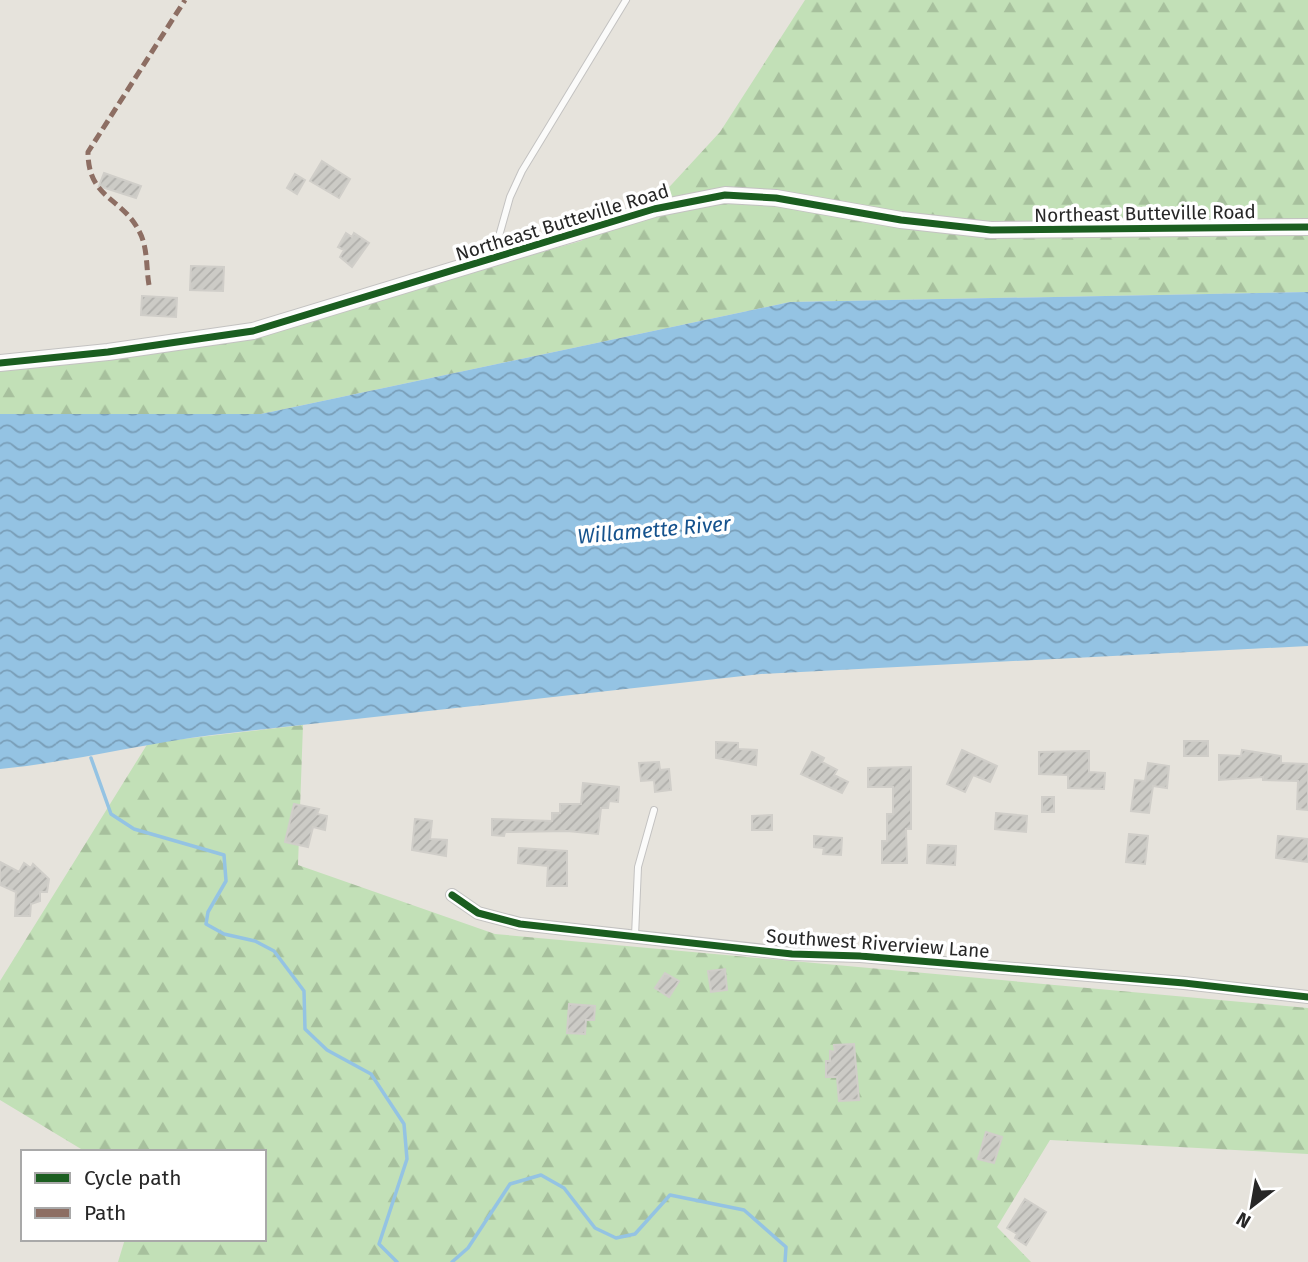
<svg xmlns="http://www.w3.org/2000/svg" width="1308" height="1262" font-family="'Fira Sans',sans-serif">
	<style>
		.forest { fill: url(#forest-firs) }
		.water { fill: url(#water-waves) }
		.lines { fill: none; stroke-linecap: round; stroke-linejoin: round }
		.stream { stroke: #94c3e3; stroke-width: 3.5 }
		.building { fill: url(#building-hatch); stroke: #d0cec9; stroke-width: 2 }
		.service-casing { stroke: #c3c2c1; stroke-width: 8 }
		.minor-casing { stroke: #c3c2c1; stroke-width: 14 }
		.tertiary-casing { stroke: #c3c2c1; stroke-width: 18 }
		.service { stroke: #fbfbfa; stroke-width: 6 }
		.minor { stroke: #fbfbfa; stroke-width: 12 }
		.tertiary { stroke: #fbfbfa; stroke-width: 16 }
		.quiet { stroke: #8d6e63; stroke-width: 5; stroke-dasharray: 10 5; stroke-linecap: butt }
		.cycleway-casing { stroke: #fff; stroke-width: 11 }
		.cycleway { stroke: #1b5e20; stroke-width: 7 }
		.labels { text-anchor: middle; stroke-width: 7; stroke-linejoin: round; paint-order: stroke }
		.street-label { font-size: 19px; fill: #272727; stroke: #fff }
		.water-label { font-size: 21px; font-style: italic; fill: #15528d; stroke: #fff }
	</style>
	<defs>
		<pattern id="forest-firs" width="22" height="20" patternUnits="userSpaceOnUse" patternTransform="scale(1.75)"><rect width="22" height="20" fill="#c2e0b7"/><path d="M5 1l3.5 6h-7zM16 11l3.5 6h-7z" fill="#a7c09d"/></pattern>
		<pattern id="water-waves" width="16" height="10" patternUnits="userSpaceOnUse" patternTransform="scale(1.75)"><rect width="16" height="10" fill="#94c3e3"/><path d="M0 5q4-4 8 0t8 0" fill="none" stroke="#799eb8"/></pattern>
		<pattern id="building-hatch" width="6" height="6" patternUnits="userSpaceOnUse" patternTransform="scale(1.75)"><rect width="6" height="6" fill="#cccbc6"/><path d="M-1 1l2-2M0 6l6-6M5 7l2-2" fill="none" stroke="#afaeaa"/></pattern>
	</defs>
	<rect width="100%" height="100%" fill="#e6e3dc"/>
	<!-- forest -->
	<path class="forest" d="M805,0H1308V292L790,302L261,414H0V368L109,357L460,275L581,241L661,196L720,132Z
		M303,725L298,865L495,934L1308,1008V1154L1050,1140L997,1227L1031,1262H118L125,1239H264V1152H86L0,1100V981L148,743Z"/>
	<!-- water -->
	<path class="water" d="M1308,292V646L761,674L212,735C140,744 72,762 0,769V414H261L790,302Z"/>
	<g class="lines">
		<!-- stream -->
		<path class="stream" d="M91,758L111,814L134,829L224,855L226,881L208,912L206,924L224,934L255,941L274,951L304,991L305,1029L327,1050L371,1074L404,1124L407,1159L379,1244L397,1262
			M452,1262L468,1248L510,1184L541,1175L564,1188L595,1228L616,1238L635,1234L670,1195L744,1210L786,1247L785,1262"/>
	</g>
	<!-- building -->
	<path class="building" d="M322,161L350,179L339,198L310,181Z
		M104,173L141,186L136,198L99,186Z
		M295,174L305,180L297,194L287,188Z
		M346,233L352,237L354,233L369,243L352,267L340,257L344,250L338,247Z
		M191,266L224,267L223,291L190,290Z
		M142,296L177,298L176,317L141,315Z
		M1184,741H1208V756H1184Z
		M716,742L738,743V749L757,750L756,765L716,758Z
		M962,750L997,766L990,782L973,775L965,792L947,784Z
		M1242,750L1281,756V763L1308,764V810L1297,809L1298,781L1263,780V777L1219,780V755L1241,756Z
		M1089,751V772L1105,773L1104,789L1068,788V775L1039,774V752Z
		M812,752L824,758L822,762L837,770L834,775L848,782L842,793L801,774Z
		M659,762L660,770L669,769L671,790L655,792L654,780L641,781L639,763Z
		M1148,763L1169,766L1167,788L1153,786L1149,813L1131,811L1135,780L1145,781Z
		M911,767V829H906L907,863H882V841H887V814H893V787H868V768Z
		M583,783L619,787L618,802L609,801L608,808H601L598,834L567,831L505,832L504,836L492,835V819L552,821V813H560V804H581Z
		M1042,797H1054V812H1042Z
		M294,804L319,809L317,814L327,816L325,830L313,827L308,847L285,842Z
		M996,813L1027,816L1026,832L995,829Z
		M772,815V830H752V816Z
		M415,819L432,821L430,839L447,840L446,856L412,850Z
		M1129,834L1148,836L1145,864L1126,862Z
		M814,836L842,838L841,855L823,854L824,848L814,847Z
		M1278,836L1308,839V862L1276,858Z
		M928,845L956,846L955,865L927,863Z
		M519,848L567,851V886H547L548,866L518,863Z
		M0,862L19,872L24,863L31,868L33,864L49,879L47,892H40V901L31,904L30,916H15L16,892L0,885Z
		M725,969L727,990L711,992L708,971Z
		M665,973L679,981L669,997L655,988Z
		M569,1004L595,1006L594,1020H586L585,1034L567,1033Z
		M854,1044L859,1100L839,1101L837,1077H826V1061H830V1051L835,1052L834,1045Z
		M986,1132L1002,1137L994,1163L978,1159Z
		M1025,1199L1046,1212L1026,1245L1015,1238L1017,1234L1007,1228Z"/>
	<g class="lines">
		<!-- service casing -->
		<g class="service-casing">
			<path id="service" d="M494,254L510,197L522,171L626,0
				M635,936L638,867L654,810"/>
		</g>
		<!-- minor casing -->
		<g class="minor-casing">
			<path id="minor" d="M452,895L478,913L520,924L792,954L860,956L1184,983L1308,997"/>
		</g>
		<!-- tertiary casing -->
		<g class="tertiary-casing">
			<path id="tertiary" d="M0,363L108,352L253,331L654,209L725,195L776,198L901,220L991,230L1308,227"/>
		</g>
		<!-- service -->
		<use href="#service" class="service"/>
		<!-- minor -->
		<use href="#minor" class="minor"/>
		<!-- tertiary -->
		<use href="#tertiary" class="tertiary"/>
		<!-- quiet -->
		<path class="quiet" d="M149,285C146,268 148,247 139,231C122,197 88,199 88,152L185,0"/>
		<!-- cycleway casing -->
		<g class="cycleway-casing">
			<path id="cycleway" d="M0,363L108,352L253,331L654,209L725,195L776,198L901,220L991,230L1308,227
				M452,895L478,913L520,924L792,954L860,956L1184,983L1308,997"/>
		</g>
		<!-- cycleway -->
		<use href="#cycleway" class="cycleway"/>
	</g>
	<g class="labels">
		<!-- street labels -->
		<g class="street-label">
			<text transform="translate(1145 213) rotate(-1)" y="7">Northeast Butteville Road</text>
			<text transform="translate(562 222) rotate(-17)" y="7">Northeast Butteville Road</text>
			<text transform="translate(878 943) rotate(4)" y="7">Southwest Riverview Lane</text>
		</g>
		<!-- water labels -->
		<g class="water-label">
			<text transform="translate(654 530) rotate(-5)" y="7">Willamette River</text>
		</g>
	</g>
	<!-- legend -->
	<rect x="21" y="1150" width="245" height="91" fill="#ffffff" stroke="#a9a9a9" stroke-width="2"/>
	<rect x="35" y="1173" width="35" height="10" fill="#1b5e20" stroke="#a9a9a9" stroke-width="2"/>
	<text x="84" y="1185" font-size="21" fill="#272727">Cycle path</text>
	<rect x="35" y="1208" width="35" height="10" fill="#8d6e63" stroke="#a9a9a9" stroke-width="2"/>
	<text x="84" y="1220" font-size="21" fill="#272727">Path</text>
	<!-- north arrow -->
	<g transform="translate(1252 1206) rotate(211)" stroke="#ffffff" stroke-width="5" paint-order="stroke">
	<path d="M0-5L12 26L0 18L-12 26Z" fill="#272727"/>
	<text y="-10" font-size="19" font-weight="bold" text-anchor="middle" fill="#272727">N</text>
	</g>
</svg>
